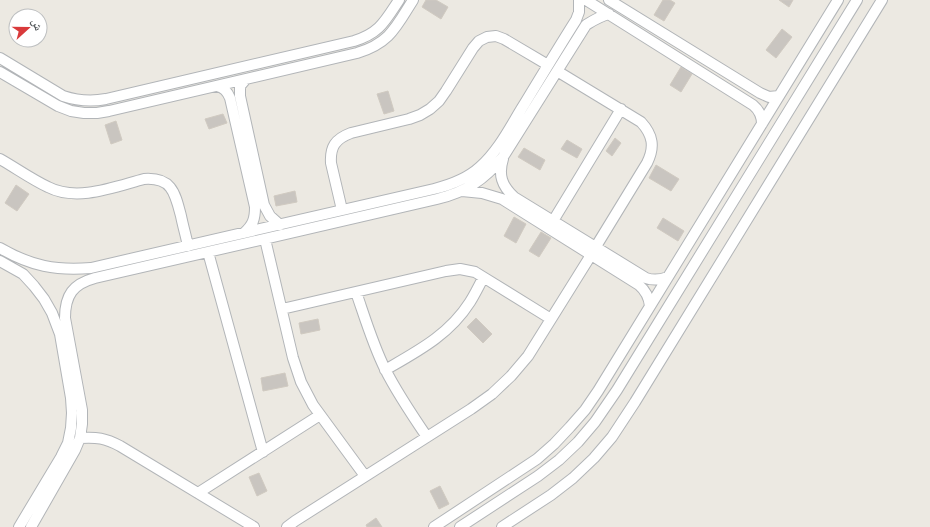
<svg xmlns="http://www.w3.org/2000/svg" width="930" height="527" font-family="'PT Sans','Noto Naskh Arabic',sans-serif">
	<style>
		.building { fill: #c9c5c0; stroke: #d0cac1 }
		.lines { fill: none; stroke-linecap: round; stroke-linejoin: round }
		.minor-casing { stroke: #b2b5b8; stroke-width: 12 }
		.minor { stroke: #fff; stroke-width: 10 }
	</style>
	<rect width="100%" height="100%" fill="#ece9e2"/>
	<!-- building -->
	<path class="building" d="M426,0H436L448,7L441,19L422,7Z
		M663,0H670L675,3L664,21L654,15Z
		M779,0H793L789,7Z
		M782,29L792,37L776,58L766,50Z
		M681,67L692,74L681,92L670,85Z
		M388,91L394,111L384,114L377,94Z
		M223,114L227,123L209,129L205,119Z
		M116,121L122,140L111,144L105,125Z
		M615,138L621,143L612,156L606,151Z
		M567,140L582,149L577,158L561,149Z
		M524,148L545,160L540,170L518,157Z
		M656,165L679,179L671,191L649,178Z
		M16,185L29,194L17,211L5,203Z
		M295,191L297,202L276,206L274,196Z
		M514,217L526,224L516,243L504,236Z
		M663,218L684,231L678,241L657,228Z
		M541,232L551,238L539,257L529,251Z
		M476,318L492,334L483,343L467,327Z
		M318,319L320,330L301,334L299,323Z
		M285,373L288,386L263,391L261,378Z
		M259,473L267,491L257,496L249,477Z
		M440,486L449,504L439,509L430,491Z
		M376,518L382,527H367L366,525Z"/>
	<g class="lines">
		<!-- minor casing -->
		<g class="minor-casing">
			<path id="minor" d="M586,0L753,105C759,110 762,116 762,124
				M609,0L760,93L769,97L779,96
				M0,58L63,96C78,101 91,102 106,99L354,41C380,33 385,21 399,0
				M557,71L641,122C653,135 655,147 647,163L595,248
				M0,72L58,106L71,111L84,113H97L109,111L357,53C390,43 396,27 413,0
				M246,79L240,86V96L264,205L270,216L280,225
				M217,86C224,88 227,91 230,98L255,207C255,219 253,225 244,233
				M0,159C16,168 31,179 48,187C77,202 114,187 144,179C172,177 175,193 181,216C183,226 186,236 188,246
				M503,159C498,175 502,186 514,197L646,278C654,281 660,280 668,277
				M462,191L482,193L502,199L639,285C646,291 649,297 650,306
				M342,210L331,163C330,147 335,139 351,133L409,119L420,115L430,109L439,101L446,91L473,48L479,41L487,37L496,36L504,39L548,65
				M553,221L621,109
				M265,239L293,358L301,382L313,405L365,476
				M0,248C31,266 56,271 91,268L434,189C450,185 467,179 480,167C500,149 511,125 525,103C542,75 559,47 576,20L579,12V0
				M208,252L263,452
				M0,261L23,274L34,286L44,299L52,313L60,334L71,398L72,413L71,428L68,443L61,457L19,527
				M356,292C365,318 373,345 385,369C397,393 412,415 427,437
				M282,309L446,271L460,269L475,272L551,319
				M385,370C418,351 449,335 470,302C475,294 479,286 483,278
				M80,438C97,437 105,438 120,446L254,527
				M198,493L320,415
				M31,527L75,450L80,438L82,424V410L65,318C65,295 73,284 95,278L437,199C466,192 484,180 503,157L586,25C594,20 600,16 609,14
				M287,527L295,521L471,409L492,394L511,376L528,356L591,255
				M434,527L537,459L554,444L570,427L585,410L598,391L838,0
				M460,527L538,476L559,460L578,442L595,422L617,390L857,0
				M502,527L551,495L573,478L594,458L612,437L635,402L882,0"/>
		</g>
		<!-- minor -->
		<use href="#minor" class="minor"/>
	</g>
	<!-- north arrow -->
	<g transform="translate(28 28) rotate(69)"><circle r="19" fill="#ffffff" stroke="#bdbfc0"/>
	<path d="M0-3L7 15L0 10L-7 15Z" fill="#d93a3b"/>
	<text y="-6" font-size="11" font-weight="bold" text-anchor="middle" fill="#5a5e61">ش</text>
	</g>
</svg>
